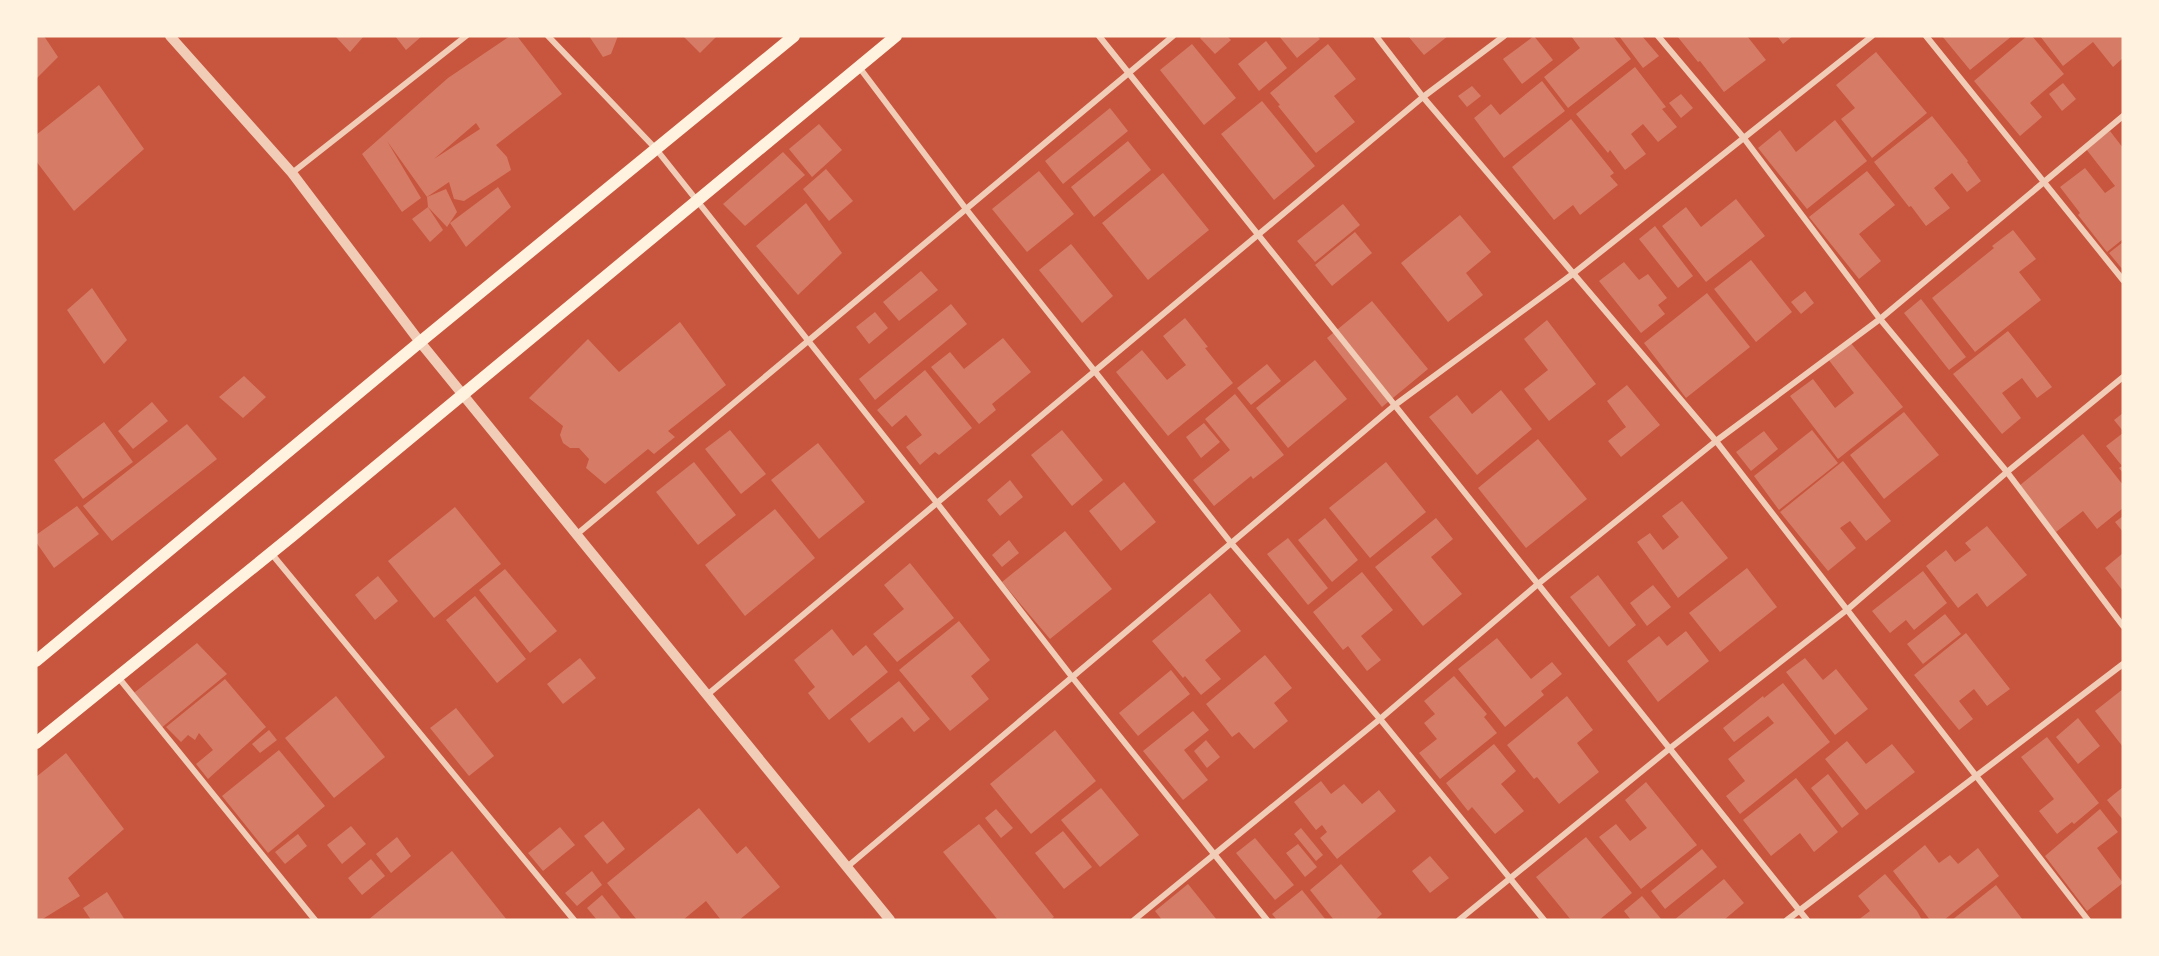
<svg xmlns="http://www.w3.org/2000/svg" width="2159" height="956" viewBox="0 0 2159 956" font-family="Roboto,sans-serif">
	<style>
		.building { fill: #d67c66; fill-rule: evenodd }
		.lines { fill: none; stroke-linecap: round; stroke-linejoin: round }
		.minor { stroke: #f1ccb7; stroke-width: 6 }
		.tertiary { stroke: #f1ccb7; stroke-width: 10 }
		.secondary { stroke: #fff3e0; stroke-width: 12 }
	</style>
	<rect width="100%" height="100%" fill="#c8553d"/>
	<g class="building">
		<polygon points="36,36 44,36 58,57 36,79"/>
		<polygon points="335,36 364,36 350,52"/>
		<polygon points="395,36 422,36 406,50"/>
		<path d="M510 36H517L562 94 496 145 507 157 511 170 464 201 454 199 449 182 427 197 387 141 421 198 402 212 362 154 448 78ZM476 123 480 129 434 159Z"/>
		<polygon points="589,36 618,36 611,54 603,57"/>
		<polygon points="683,36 717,36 700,53"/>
		<polygon points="1202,36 1227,36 1231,40 1215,54 1200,38"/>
		<polygon points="1279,36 1317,36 1320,39 1297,58"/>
		<polygon points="1408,36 1448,36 1424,55"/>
		<polygon points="1534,36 1553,60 1522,84 1503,59"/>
		<polygon points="1571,36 1613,36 1631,59 1568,108 1544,77 1580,48"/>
		<polygon points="1619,36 1642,36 1659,56 1643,68"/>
		<polygon points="1677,36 1747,36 1766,60 1724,92 1700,61 1698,62"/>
		<polygon points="1777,36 1793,36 1783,44"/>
		<polygon points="1942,36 2012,36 1970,70"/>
		<polygon points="2027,36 2032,36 2064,74 2030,103 2042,117 2020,136 1974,81"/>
		<polygon points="2040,36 2123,36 2123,58 2113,67 2093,42 2063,66"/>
		<polygon points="1266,41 1287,68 1259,91 1238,64"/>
		<polygon points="1192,44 1236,98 1204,125 1160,70"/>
		<polygon points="1328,44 1356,79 1334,96 1355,122 1316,153 1278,106 1280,105 1270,93"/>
		<polygon points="1876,52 1927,113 1872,158 1841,119 1855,108 1836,85"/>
		<polygon points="1635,67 1666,107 1662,109 1677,127 1658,142 1643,124 1631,134 1646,154 1625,170 1610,150 1608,153 1576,114"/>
		<polygon points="1542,81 1565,111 1504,158 1474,118 1491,104 1500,115"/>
		<polygon points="2063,83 2076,99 2062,111 2049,94"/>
		<polygon points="99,85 144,149 74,211 36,161 36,135"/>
		<polygon points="1472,86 1481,96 1467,107 1458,96"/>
		<polygon points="1681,94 1693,108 1681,118 1669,103"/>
		<polygon points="1262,101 1315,166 1274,200 1221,134"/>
		<polygon points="1110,108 1128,131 1063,184 1045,161"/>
		<polygon points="1932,116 1968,161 1967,162 1981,181 1967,192 1952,173 1934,188 1950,208 1926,226 1911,206 1909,207 1874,162"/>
		<polygon points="1571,119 1614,173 1610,176 1618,185 1580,215 1573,205 1554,220 1512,167"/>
		<polygon points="1835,120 1867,161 1807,209 1758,148 1780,130 1796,152"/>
		<polygon points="819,124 842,150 812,177 789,149"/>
		<polygon points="2110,131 2123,148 2123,239 2107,252 2078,215 2080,213 2060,187 2085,168 2105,193 2115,186 2086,149"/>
		<polygon points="1128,141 1151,170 1094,217 1071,187"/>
		<polygon points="783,152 805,175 745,226 723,204"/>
		<polygon points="826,169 853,201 829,221 803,189"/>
		<polygon points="1039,171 1074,214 1027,252 992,209"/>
		<polygon points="1867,171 1895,205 1859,234 1881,261 1859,279 1809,217"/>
		<polygon points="1163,173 1209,230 1148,280 1102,223"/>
		<polygon points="498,187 511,207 466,247 450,223"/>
		<polygon points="446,189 457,212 447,227 428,207 427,197"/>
		<polygon points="1736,199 1765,236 1706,282 1662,226 1686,207 1701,227"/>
		<polygon points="806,203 842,253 798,295 756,246"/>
		<polygon points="1343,204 1360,225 1315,262 1297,241"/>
		<polygon points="428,207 443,230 430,242 412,219"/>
		<polygon points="1460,215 1491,252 1466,273 1483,295 1448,322 1401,263"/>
		<polygon points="1655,226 1693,276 1678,288 1639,239"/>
		<polygon points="2013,230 2036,259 2019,272 2041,300 1975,352 1932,298 1994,248 1992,246"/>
		<polygon points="1355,232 1372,253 1332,286 1315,265"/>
		<polygon points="2123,242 2123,270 2109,253"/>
		<polygon points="1071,244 1113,296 1082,323 1039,270"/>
		<polygon points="1751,260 1792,312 1756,342 1714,289"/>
		<polygon points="1624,262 1639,280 1648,274 1667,298 1658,305 1665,314 1641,333 1599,281"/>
		<polygon points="921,271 938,290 899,321 883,302"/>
		<polygon points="92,288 127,340 104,364 67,310"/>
		<polygon points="1805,291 1814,303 1801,314 1791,302"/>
		<polygon points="1707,293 1750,347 1686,398 1644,343"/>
		<polygon points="1921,299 1966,357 1949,370 1904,313"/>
		<polygon points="1372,301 1428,369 1382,407 1327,338"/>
		<polygon points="951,304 967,324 875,400 859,379"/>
		<polygon points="875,312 888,328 869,344 856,327"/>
		<polygon points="1185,318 1208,347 1205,348 1233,383 1168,436 1116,372 1142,350 1167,380 1186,365 1163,336"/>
		<polygon points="1547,320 1596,384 1549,421 1524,389 1548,370 1524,339"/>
		<polygon points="680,322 726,385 668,431 675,437 654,454 648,449 605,484 586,468 589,459 579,448 570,448 563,443 560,435 563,426 529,398 588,339 619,372"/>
		<polygon points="2008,331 2052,387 2037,398 2022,378 2002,393 2021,418 2002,434 1953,374"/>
		<polygon points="1003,338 1031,372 992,404 996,410 979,424 931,367 950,352 964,369"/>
		<polygon points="1850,342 1903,407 1838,459 1790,396 1813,379 1835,408 1854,393 1828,359"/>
		<polygon points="1315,360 1347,399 1288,448 1256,408"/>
		<polygon points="1267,364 1281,381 1251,405 1237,388"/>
		<polygon points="925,370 972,428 939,455 935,452 920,465 906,447 922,435 906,415 892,427 877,410"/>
		<polygon points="244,376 266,397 243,418 219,397"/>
		<polygon points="1627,385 1660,425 1621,457 1608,441 1626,427 1607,401"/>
		<polygon points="1501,390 1532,429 1477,475 1429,417 1457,395 1472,414"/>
		<polygon points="1235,394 1284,455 1253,479 1251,476 1214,506 1193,480 1230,450 1205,419"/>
		<polygon points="152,402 168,421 133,449 118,431"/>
		<polygon points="1904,412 1939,455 1884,499 1850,455"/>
		<polygon points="2123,413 2123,431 2114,420"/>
		<polygon points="104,422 133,462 83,499 54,460"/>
		<polygon points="1204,423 1220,442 1201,458 1186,437"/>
		<polygon points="187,424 217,459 112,541 83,506"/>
		<polygon points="730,430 766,474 741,494 705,449"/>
		<polygon points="1062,430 1103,480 1072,506 1031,455"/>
		<polygon points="1812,430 1838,463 1779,510 1754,476"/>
		<polygon points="1764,431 1778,449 1751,471 1736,452"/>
		<polygon points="2123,433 2123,473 2119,468 2122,466 2106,446"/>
		<polygon points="2083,434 2123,485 2123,508 2097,529 2083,511 2056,532 2019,486"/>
		<polygon points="1538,439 1587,499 1526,548 1478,488"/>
		<polygon points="818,443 865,502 819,539 771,480"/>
		<polygon points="1843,461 1891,521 1866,541 1850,521 1840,528 1856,548 1828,571 1780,512"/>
		<polygon points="694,462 736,515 698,545 656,492"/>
		<polygon points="1386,462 1426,512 1370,558 1329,508"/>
		<polygon points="1010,480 1023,497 1000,516 987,500"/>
		<polygon points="1124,482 1156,522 1121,551 1089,511"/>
		<polygon points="1682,501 1728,558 1678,598 1637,542 1650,533 1663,550 1679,537 1662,516"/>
		<polygon points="77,506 99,534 54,568 36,542 36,535"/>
		<polygon points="455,507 501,564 434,618 388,561"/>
		<polygon points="775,509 815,558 745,616 705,565"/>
		<polygon points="2123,516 2123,532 2115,522"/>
		<polygon points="1325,518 1358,560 1332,582 1298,540"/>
		<polygon points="1436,518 1453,539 1431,557 1462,594 1423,626 1375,567"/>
		<polygon points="1987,526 2027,575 1987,607 1977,593 1958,608 1926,566 1946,550 1955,562 1971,550 1965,543"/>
		<polygon points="1065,531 1112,589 1050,639 1002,582"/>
		<polygon points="1288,538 1328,588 1308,605 1267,554"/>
		<polygon points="1009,540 1019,553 1002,567 992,555"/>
		<polygon points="2123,553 2123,591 2105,568"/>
		<polygon points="910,563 954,618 897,662 873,634 904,609 884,585"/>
		<polygon points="1747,568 1777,607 1720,652 1689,613"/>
		<polygon points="505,569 557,631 530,653 479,590"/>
		<polygon points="1923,571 1947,603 1914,630 1906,620 1890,633 1872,611"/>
		<polygon points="1362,572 1393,610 1361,636 1381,660 1367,671 1348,646 1343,650 1313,612"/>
		<polygon points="1598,575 1636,625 1609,647 1570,597"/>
		<polygon points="378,576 398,601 375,620 355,595"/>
		<polygon points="1653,585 1671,607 1647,626 1630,603"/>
		<polygon points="1210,593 1241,631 1205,660 1221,679 1201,695 1185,676 1183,678 1152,641"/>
		<polygon points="475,596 526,659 497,683 446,620"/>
		<polygon points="1945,614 1961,634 1923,664 1907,644"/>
		<polygon points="959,621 990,660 971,676 989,699 950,731 899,670"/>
		<polygon points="832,629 853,656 866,645 888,672 829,720 808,693 815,687 794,660"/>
		<polygon points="1686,631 1709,661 1658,702 1627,661 1659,636 1667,646"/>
		<polygon points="1966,633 2010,689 1987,706 1974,689 1959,701 1973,719 1959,730 1914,675"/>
		<polygon points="1497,638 1531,679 1552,662 1562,674 1541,691 1544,695 1505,727 1458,669"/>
		<polygon points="197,643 227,674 160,729 130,696"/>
		<polygon points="1265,655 1292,688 1274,703 1288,721 1254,749 1239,732 1232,737 1206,704"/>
		<polygon points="580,658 596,678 563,704 547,684"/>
		<polygon points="1805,658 1823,680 1836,669 1868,709 1835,735 1786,672"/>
		<polygon points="1171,670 1190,694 1138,736 1119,713"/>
		<polygon points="1454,676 1487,714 1484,717 1497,733 1440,779 1419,753 1437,739 1424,723 1435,714 1424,701"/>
		<polygon points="225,679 266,727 208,779 196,764 213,750 199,733 195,740 188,735 181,742 166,727"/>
		<polygon points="899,681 930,719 914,732 902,717 869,743 850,719"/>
		<polygon points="1783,683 1830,742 1740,814 1726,796 1745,781 1728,759 1774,723 1768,716 1734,742 1723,728 1763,696 1764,698"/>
		<polygon points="2123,689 2123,747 2095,711"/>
		<polygon points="336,696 385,757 334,798 285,738"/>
		<polygon points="1567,696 1593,730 1577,743 1599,772 1559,804 1537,777 1534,779 1507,745"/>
		<polygon points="456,708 494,756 469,776 430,728"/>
		<polygon points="1193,711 1209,730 1184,750 1208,780 1183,800 1143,751"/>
		<polygon points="2078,718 2100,746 2078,764 2056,737"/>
		<polygon points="269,730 277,740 260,753 252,744"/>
		<polygon points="1055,730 1096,781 1031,834 990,784"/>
		<polygon points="2047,737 2099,803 2074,824 2072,822 2057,834 2039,811 2054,799 2021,757"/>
		<polygon points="1206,740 1220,757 1207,768 1194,751"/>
		<polygon points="1847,741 1866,764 1892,744 1915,772 1866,810 1825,759"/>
		<polygon points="1494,744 1516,771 1501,784 1524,811 1495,834 1472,807 1468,811 1446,783"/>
		<polygon points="279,750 325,806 268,853 222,796"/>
		<polygon points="66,753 124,829 68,878 80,896 41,920 36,920 36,777"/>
		<polygon points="1828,774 1859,814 1842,828 1811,788"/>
		<polygon points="1796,778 1838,832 1814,852 1800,833 1771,856 1743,820"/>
		<polygon points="1321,781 1331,794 1344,784 1362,804 1379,790 1396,811 1337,859 1320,838 1327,832 1322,825 1316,830 1294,802"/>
		<polygon points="1646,782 1697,845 1641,889 1599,837 1616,824 1630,841 1647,828 1625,800"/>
		<polygon points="2123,787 2123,820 2107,800"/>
		<polygon points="1101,788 1139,835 1100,867 1061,820"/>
		<polygon points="699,808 737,854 746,846 780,887 739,920 721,920 706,901 683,920 637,920 607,883"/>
		<polygon points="996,809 1013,828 1001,838 985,818"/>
		<polygon points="2100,809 2118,832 2097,848 2123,883 2087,911 2045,856"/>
		<polygon points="603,821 625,849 607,864 584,836"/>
		<polygon points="979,824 1054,917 1050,920 998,920 943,852"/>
		<polygon points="351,826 366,844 342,864 327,845"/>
		<polygon points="560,827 575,845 543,871 528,853"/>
		<polygon points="1301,828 1323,855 1316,861 1294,834"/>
		<polygon points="1063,831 1092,867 1064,889 1035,853"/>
		<polygon points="298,834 307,846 285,864 275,852"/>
		<polygon points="397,837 411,856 391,873 376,854"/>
		<polygon points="1586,837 1632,893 1599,920 1571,920 1536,877"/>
		<polygon points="1255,838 1294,885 1275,900 1236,853"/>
		<polygon points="1298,844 1317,867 1305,877 1286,853"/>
		<polygon points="1925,845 1939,863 1950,855 1958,864 1978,848 1999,876 1944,920 1930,920 1893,871"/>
		<polygon points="1702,849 1717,867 1665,909 1651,891"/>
		<polygon points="452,851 507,920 368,920"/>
		<polygon points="1430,856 1449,878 1430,893 1412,871"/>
		<polygon points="371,859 385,876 362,895 348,878"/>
		<polygon points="1341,864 1382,914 1375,920 1334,920 1310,890"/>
		<polygon points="592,871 602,885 577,906 565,893"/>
		<polygon points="1885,874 1917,911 1922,920 1858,920 1870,911 1858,896"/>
		<polygon points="1724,879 1744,903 1724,920 1674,920"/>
		<polygon points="1188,884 1217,920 1162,920 1155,911"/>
		<polygon points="1996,885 2023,920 1952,920"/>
		<polygon points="1302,890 1326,920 1277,920 1272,914"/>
		<polygon points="107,892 125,920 91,920 83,908"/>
		<polygon points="602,895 622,920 597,920 587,908"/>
		<polygon points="1642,896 1662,920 1631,920 1624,911"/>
	</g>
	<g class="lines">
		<g class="minor">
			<polyline points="548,36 656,149 937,503 1072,677 1267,920"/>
			<polyline points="1099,36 1807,920"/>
			<polyline points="1376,36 1423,97 1716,441 2088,920"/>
			<polyline points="1658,36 1743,137 1880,319 2007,472 2123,626"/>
			<polyline points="1926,36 2123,280"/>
			<polyline points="859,67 966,209 1231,543 1380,719 1544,920"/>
			<polyline points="292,173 466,36"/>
			<polyline points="576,535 1173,36"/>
			<polyline points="271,553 574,920"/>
			<polyline points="118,677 315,920"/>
			<polyline points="707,695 1423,97 1504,36"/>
			<polyline points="847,867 1395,405 1574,273 1872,36"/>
			<polyline points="1134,920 1380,719 1538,584 1716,441 1880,319 2123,116"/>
			<polyline points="1459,920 1669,749 1848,609 2007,472 2123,377"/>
			<polyline points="1787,920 2123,664"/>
		</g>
		<polyline class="tertiary" points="170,36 292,173 420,342 890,920"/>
		<g class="secondary">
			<polyline points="36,661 420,342 794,36"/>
			<polyline points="36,743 292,536 896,36"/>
		</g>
	</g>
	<rect width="2159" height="956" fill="none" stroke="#fff3e0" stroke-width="75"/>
</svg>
